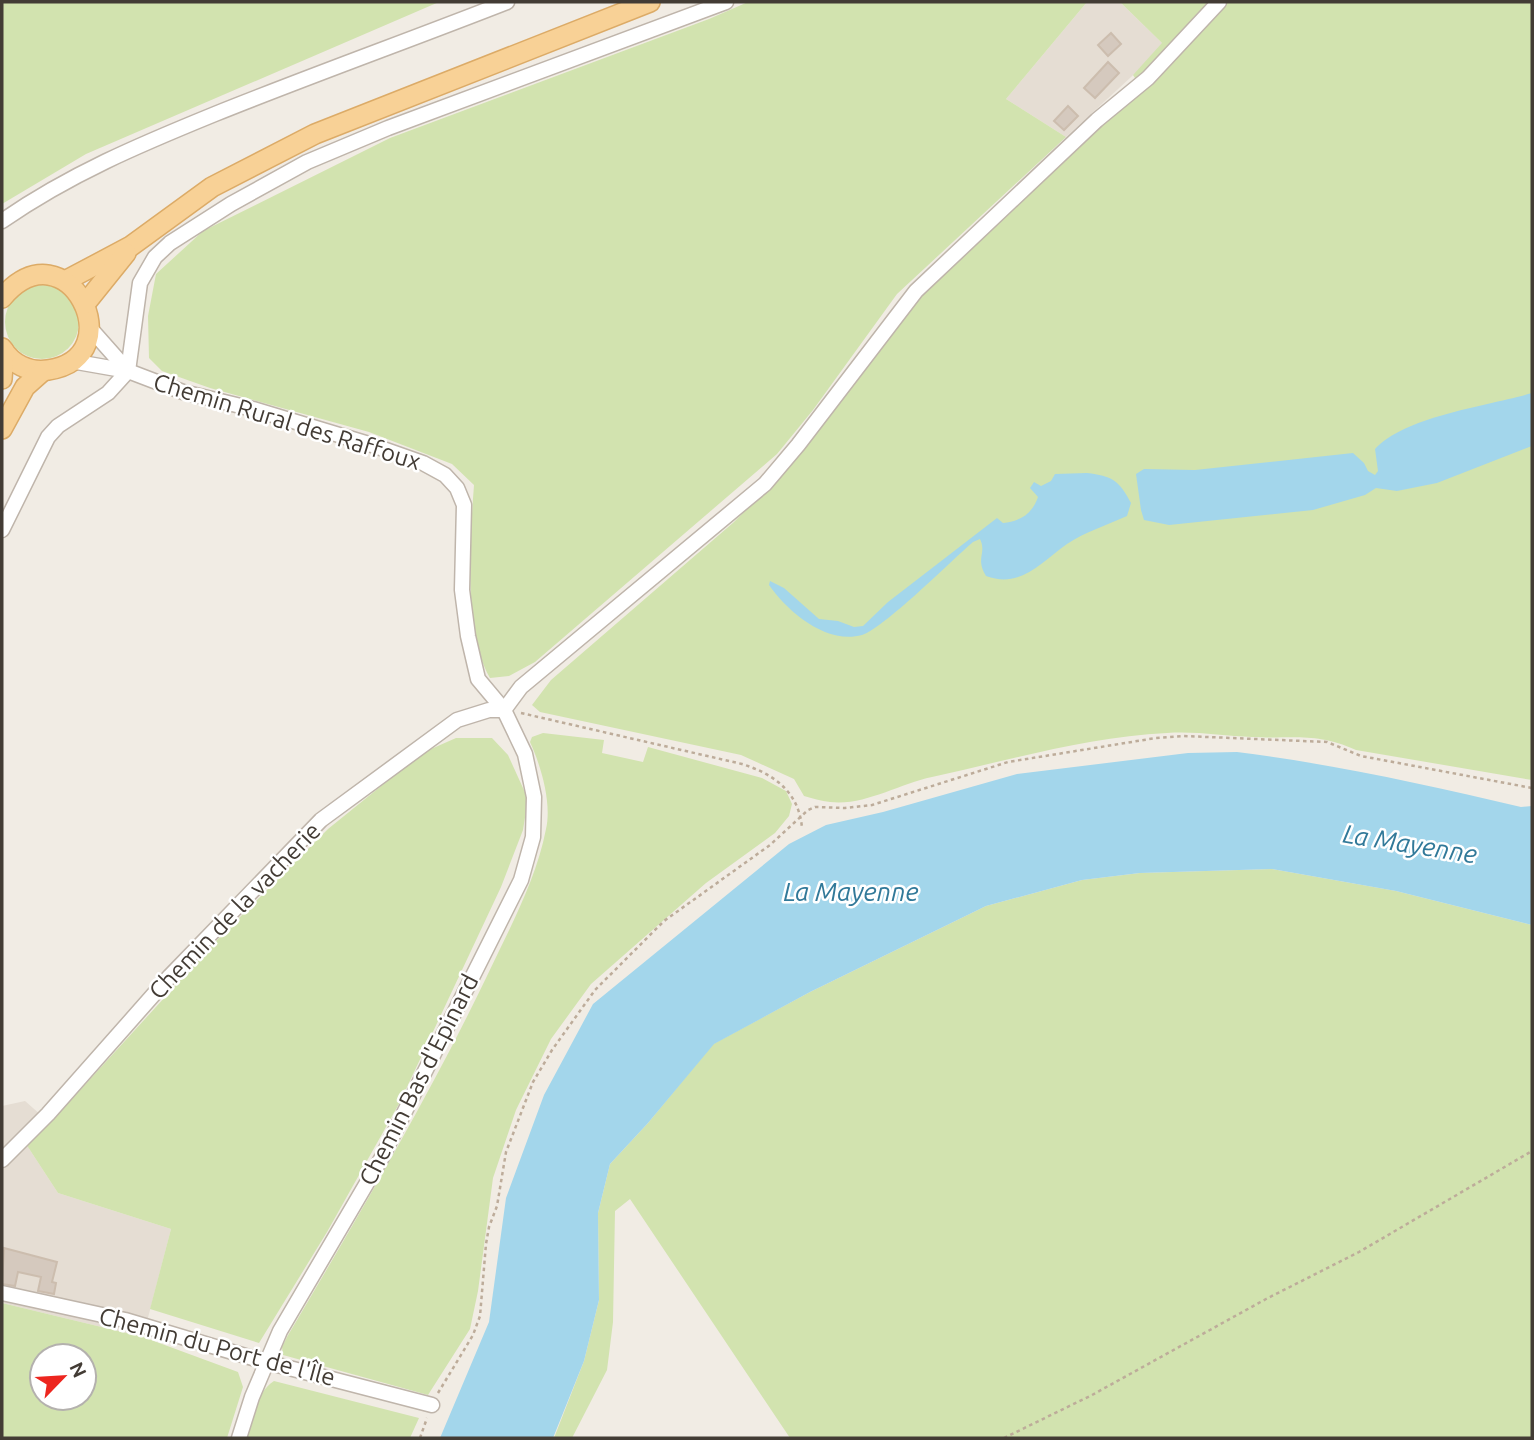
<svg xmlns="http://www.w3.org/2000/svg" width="1534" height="1440" viewBox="0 0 1534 1440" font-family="Ubuntu,sans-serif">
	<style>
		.residential { fill: #e5ddd3 }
		.green { fill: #d2e3af; fill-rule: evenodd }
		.water { fill: #a3d6eb }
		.building { fill: #d5c9be; stroke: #ccbdae; stroke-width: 2 }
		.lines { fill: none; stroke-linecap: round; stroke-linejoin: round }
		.minor-casing { stroke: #bfb5ab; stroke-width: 17 }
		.major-casing { stroke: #dcab67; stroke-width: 22 }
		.path { stroke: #bdac9a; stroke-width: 2.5; stroke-dasharray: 3.5 3.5; stroke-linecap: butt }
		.minor { stroke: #fff; stroke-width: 14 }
		.major { stroke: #f8d196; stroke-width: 19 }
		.labels { text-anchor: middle; stroke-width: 5; stroke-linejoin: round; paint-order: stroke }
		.street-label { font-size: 24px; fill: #433c35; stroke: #fff }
		.water-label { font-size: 26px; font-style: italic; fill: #317999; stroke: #fff }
	</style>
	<rect width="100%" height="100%" fill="#f1ece4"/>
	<g class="residential">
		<polygon points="1087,2 1120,2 1163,44 1143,66 1066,137 1006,99"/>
		<polygon points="25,1101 50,1123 26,1144 58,1193 171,1229 143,1337 2,1303 2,1106"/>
	</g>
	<g class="green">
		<polygon points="2,2 439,2 86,154 2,204"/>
		<path d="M748 2H1087L1006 99 1066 137 897 294 813 410 777 454 535 662 509 676 490 678C463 631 470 539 474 485L452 464 369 432 210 388 162 371 149 358 148 316 156 274 203 231 390 138 709 19Z"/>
		<path d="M1120 2H1532V780L1356 750C1316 732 1294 739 1252 737 1224 736 1196 731 1167 733 1088 737 1009 760 932 777 898 784 865 806 830 802 821 801 812 798 804 796L794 779 741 755 540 712 532 705 551 680 734 522 791 464 905 313 939 274 1141 87 1133 75 1162 43Z"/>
		<circle cx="42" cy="322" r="37"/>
		<path d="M543 733 604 740 602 753 643 762 648 747 762 778 786 791 792 804 789 816 775 833 706 883 591 984 551 1039 516 1110 493 1178 478 1291 470 1329 428 1395 283 1355 282 1347 287 1337C357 1218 427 1101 487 976 509 929 536 881 546 829 552 803 541 766 530 742L532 737Z"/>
		<polygon points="456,738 492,738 508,755 528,799 523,830 501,887 400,1102 327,1232 259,1343 150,1309 171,1229 58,1193 26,1144 50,1123 218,939 328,829 422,753"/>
		<polygon points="1272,869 1396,891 1532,925 1532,1438 790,1438 630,1199 615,1211 613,1322 607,1370 572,1438 554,1438 584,1361 599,1300 598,1213 610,1164 648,1123 713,1044 810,992 986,906 1082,880 1140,873"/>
		<path d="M2 1303 143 1337 238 1372 243 1387 227 1438H2ZM42 1356H84V1398H42Z"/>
		<path d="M274 1381 419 1418 410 1438H245C251 1418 256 1393 274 1381Z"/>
	</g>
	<g class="water">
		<path d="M1532 393V446L1437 483 1397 491 1376 488 1365 495 1313 510 1169 525 1144 520 1141 510 1136 474 1144 469 1195 470 1353 453 1364 463 1368 471 1375 475 1378 471 1375 449C1405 416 1488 406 1532 393Z"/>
		<path d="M1087 473C1112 476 1119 480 1131 503L1127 516C1107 525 1085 532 1067 544 1041 562 1021 589 986 576 975 558 987 554 980 539L973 542C951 561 883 629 862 635 826 645 787 611 769 585L770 581 784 588 819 619 838 621 854 627 863 626 888 602 997 518 1003 523C1021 521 1032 514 1038 497L1030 488 1034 482 1041 486 1051 481 1055 474Z"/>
		<path d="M1237 752C1333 764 1427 785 1521 807L1532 806V925L1396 891 1272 869 1140 873 1082 880 986 906 810 992 714 1044 648 1123 610 1164 598 1213 599 1300 584 1361 553 1438H440L489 1322 506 1198 544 1095 593 1004 789 844 826 825 883 812 1017 774 1188 753Z"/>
	</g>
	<g class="building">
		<polygon points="1111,33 1121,44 1108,56 1098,45"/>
		<polygon points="1108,62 1119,73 1095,98 1084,88"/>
		<polygon points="1068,106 1078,116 1064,130 1054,121"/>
		<polygon points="4,1248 57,1262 52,1282 56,1283 54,1294 38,1291 41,1277 18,1272 15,1286 2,1284"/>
	</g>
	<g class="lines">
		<defs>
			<g id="minor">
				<path d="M2 221C70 174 139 145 215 114 312 75 410 40 507 2"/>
				<polyline points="89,327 128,371"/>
				<polyline points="71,361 128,371 183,392 253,409 372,445 423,463 445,475 457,488 464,505 462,590 468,636 478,679 504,710 525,754 534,797 533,837 521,880 381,1159 280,1331 252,1397 239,1438"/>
				<polyline points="2,530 48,437 58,426 108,393 128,371 140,283 155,257 170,243 231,204 307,162 388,128 726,2"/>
				<polyline points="504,710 521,687 765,484 798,445 916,291 1097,120 1148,78 1219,2"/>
				<polyline points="2,1160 48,1114 170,976 321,820 457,720 489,710 504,710"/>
				<polyline points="2,1293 125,1320 266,1362 432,1405"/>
			</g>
			<g id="major">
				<polyline points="65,281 131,246 212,187 315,134 650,2"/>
				<path d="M2 298C67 221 135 358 48 370 29 373 12 364 2 348"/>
				<polyline points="85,304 126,253"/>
				<polyline points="2,379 4,351"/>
				<polyline points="2,429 25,387 43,371"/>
			</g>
		</defs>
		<use href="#minor" class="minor-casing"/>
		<use href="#major" class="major-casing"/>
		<g class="path">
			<path d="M521 713 742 764C774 774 799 792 802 828"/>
			<polyline points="438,1393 473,1335 480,1316 486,1244 489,1227 497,1206 506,1152 533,1082 552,1050 595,990 664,921 770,845 808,810 815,807 845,808 872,805 1008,762 1156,738 1184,736 1327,742 1361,756 1532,788"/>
			<polyline points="420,1438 427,1418"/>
			<polyline points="1004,1438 1092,1395 1266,1299 1359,1252 1532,1151"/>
		</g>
		<use href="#minor" class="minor"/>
		<use href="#major" class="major"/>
	</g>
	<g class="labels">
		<g class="street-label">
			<text transform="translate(287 422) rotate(17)" y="8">Chemin Rural des Raffoux</text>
			<text transform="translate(235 911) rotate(-46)" y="8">Chemin de la vacherie</text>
			<text transform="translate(419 1080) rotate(-63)" y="8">Chemin Bas d'Epinard</text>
			<text transform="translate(217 1347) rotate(15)" y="8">Chemin du Port de l'Île</text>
		</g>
		<g class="water-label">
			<text transform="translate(1410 844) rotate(9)" y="9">La Mayenne</text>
			<text x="851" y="901">La Mayenne</text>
		</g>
	</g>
	<rect width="1534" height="1440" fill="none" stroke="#433c35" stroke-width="7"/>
	<g transform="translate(63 1377) rotate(65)"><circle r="33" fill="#ffffff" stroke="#b4b1ae" stroke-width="2"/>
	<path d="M0-5L12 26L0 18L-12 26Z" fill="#ed261f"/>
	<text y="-10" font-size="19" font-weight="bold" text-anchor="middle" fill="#433c35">N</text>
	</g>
</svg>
